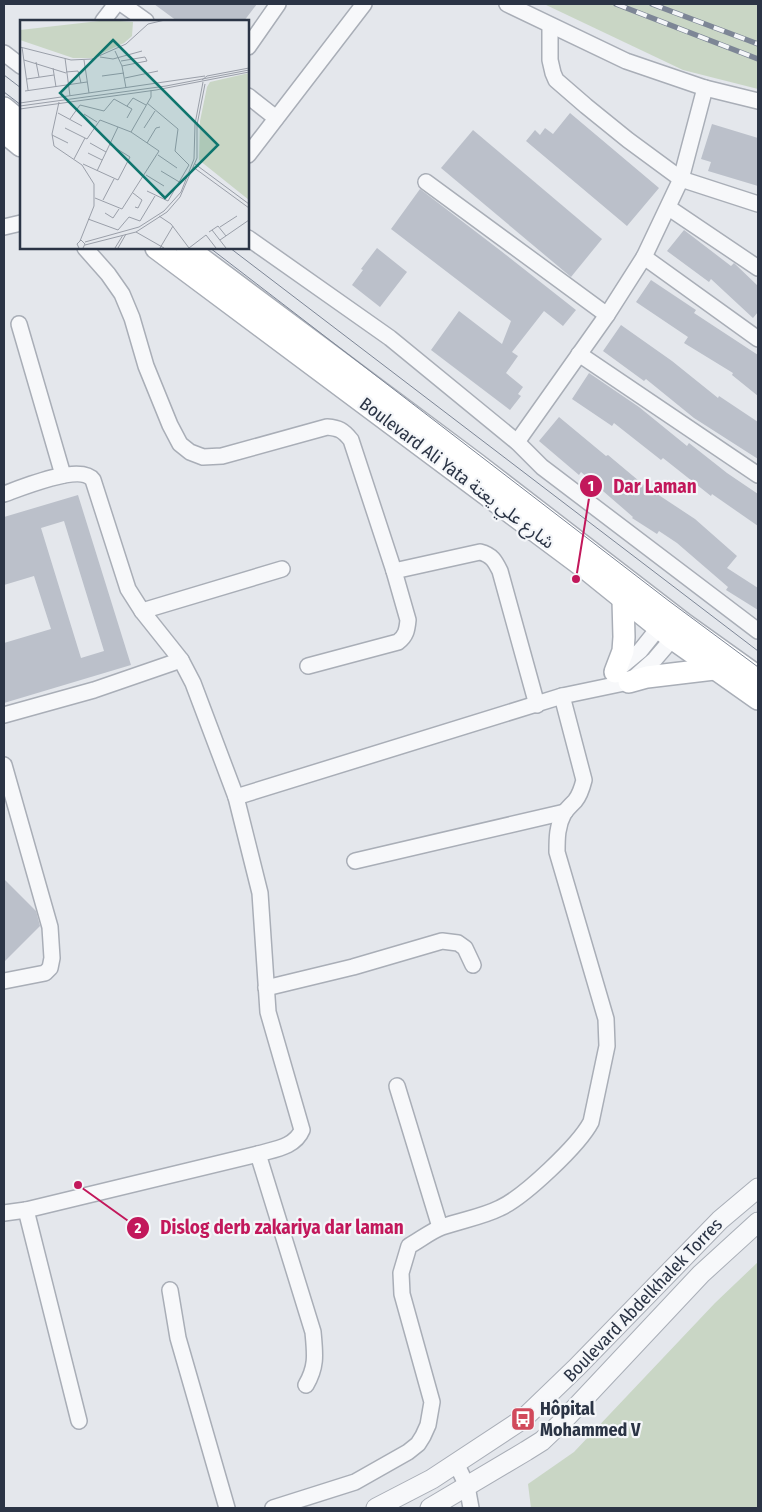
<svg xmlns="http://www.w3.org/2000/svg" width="762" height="1512" viewBox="0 0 762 1512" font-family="'Fira Sans Condensed','Noto Sans Arabic',sans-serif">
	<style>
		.green { fill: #c9d6c5 }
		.building { fill: #bbc0ca; fill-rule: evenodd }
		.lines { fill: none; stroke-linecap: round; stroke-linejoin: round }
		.minor-casing { stroke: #a9aeb7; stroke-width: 18 }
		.tertiary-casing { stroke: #a9aeb7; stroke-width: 21 }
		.secondary-casing { stroke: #a9aeb7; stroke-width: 24 }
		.minor { stroke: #f7f8fa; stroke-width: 15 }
		.tertiary { stroke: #f7f8fa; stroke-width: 19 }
		.secondary { stroke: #fff; stroke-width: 21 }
		.tram { stroke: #7d8696; stroke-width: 1 }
		.rail-casing { stroke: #7d8696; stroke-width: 5.5 }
		.rail { stroke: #f4f6f9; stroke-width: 4; stroke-dasharray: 11; stroke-linecap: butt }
		.labels { text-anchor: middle; stroke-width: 4.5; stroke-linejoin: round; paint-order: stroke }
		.street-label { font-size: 18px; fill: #2b3445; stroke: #f4f6f9 }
		.poi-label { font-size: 18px; font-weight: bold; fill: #2b3445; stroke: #f4f6f9; text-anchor: start }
		.inset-road { fill: none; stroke: #9a9fa9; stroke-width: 1 }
		.view { fill: #0f766e; fill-opacity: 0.15; stroke: #0f766e; stroke-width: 2.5 }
		.inset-edge { fill: none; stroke: #2b3445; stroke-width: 2.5 }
		.leader { fill: none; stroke: #c2185b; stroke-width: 2 }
		.callout-dot { fill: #c2185b; stroke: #f4f6f9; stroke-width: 2 }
		.mark-label { font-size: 15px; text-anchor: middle; font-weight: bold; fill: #fff }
		.callout-label { font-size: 19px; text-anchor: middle; font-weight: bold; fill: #c2185b; stroke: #f4f6f9; stroke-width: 4.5; stroke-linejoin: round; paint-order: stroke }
	</style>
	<rect width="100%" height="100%" fill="#e4e7ec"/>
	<g class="green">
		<polygon points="544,4 758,4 758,89 683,70"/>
		<polygon points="758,1262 758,1508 531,1508 528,1484 574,1452 715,1303"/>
	</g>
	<g class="building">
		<polygon points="154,4 257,4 244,21 177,21"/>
		<polygon points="570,113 659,188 627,226 526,141 535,130 540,135 545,128 553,134"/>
		<polygon points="712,124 758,138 758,186 708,171 711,162 701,159"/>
		<polygon points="473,130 602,239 571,277 441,168"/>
		<polygon points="420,189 501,251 576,310 563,326 544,311 512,352 518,356 506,373 523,387 518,394 521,396 510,410 431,350 459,311 502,344 511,321 391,229"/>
		<polygon points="684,230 731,266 734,263 758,286 758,312 753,318 711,279 709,282 667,251"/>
		<polygon points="377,248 407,272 380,307 352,285 363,270 361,269"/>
		<polygon points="651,280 696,310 694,313 758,355 758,396 732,375 733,373 684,343 688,337 636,302"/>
		<polygon points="621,325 672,361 718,398 719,396 758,422 758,459 694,418 646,379 644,381 603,351"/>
		<polygon points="589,373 639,407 687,446 689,443 727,473 758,494 758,526 712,494 711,496 663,458 661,460 614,423 612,426 572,399"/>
		<polygon points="559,417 606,456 608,455 645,486 695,519 737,556 727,568 758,588 758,610 726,590 728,587 677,543 659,531 657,534 632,518 633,517 581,472 579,475 539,441"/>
		<path d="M78 495 131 665 4 703V643L51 629 34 576 4 585V517ZM64 521 104 651 81 658 41 528Z"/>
		<polygon points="4,879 36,911 40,926 4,962"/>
	</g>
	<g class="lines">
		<defs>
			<g id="minor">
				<polyline points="122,4 146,21"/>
				<polyline points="507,4 626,61 705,88 758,101"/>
				<polyline points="103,21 116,4"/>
				<polyline points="550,26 550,60 553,73 556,80 586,106 628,140 681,179 758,204"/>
				<polyline points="248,47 278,4"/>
				<polyline points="4,53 21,66"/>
				<polyline points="248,96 276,118"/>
				<polyline points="248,155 364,4"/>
				<polyline points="426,182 607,315"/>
				<polyline points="669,208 758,268"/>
				<polyline points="4,227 21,223"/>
				<polyline points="248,238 390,338 517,442 542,467 758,631"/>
				<path d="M85 248 108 274 122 294 132 318 146 366 170 425 180 444 190 452 203 457 222 456 327 427C339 428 343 430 351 440L394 571 408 620C407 630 406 636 398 642L308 666"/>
				<polyline points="644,257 758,339"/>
				<polyline points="19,324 63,475"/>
				<polyline points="579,354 758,475"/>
				<polyline points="517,442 607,315 644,257 681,179 705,88"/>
				<path d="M4 494C21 488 81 463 93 480L128 589 142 611 181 660 193 683 236 797 260 893 268 1012 302 1130C295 1147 275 1149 258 1154L26 1210 4 1213"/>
				<path d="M394 571 480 552C492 555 495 561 500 571L537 705"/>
				<polyline points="142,611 282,569"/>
				<polyline points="616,671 640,651 664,621"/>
				<polyline points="4,715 94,690 181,660"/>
				<polyline points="4,765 50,927 52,958 50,968 45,973 4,981"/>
				<polyline points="236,797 562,696 629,682 655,659 679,631"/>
				<polyline points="355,861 565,812"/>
				<polyline points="266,988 353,967 442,941 458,943 465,948 473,965"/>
				<polyline points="397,1086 440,1227"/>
				<path d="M258 1154 313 1332C315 1354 317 1366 306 1385"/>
				<polyline points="26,1210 79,1421"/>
				<polyline points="170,1290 178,1338 227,1508"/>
				<polyline points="456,1463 467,1486 471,1508"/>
				<path d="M273 1508 355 1482 408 1452 418 1444 423 1436 428 1425 432 1402 402 1294 401 1273 409 1246C420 1240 431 1231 442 1227 462 1220 482 1217 500 1208 524 1197 579 1145 591 1122L607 1046 606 1019 557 852C557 838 557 826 564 813 567 809 571 805 575 801 580 795 582 788 584 780L562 696"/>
			</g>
			<g id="tertiary">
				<polyline points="376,1508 432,1479 523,1419 577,1367 720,1220 758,1188"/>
				<polyline points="430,1508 526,1451 542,1441 564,1420 701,1274 758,1222"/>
			</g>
			<g id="secondary">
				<polyline points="4,108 21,122"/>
				<polyline points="4,132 21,146"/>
				<polyline points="156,248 585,568 673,639 758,699"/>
				<polyline points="187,248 475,463 684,624 758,677"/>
				<polyline points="615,672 623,651 624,637 623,600"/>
				<polyline points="629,682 647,677 714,669"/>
			</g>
		</defs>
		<use href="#minor" class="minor-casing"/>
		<use href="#tertiary" class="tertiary-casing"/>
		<use href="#secondary" class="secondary-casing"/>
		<use href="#minor" class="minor"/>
		<use href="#tertiary" class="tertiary"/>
		<use href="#secondary" class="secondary"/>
		<g class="tram">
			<polyline points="4,75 21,88"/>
			<polyline points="4,92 21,105"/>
			<polyline points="210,248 669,601 758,667"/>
			<polyline points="230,248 758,651"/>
		</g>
		<defs>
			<g id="rail">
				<polyline points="616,4 758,59"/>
				<polyline points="652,4 758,44"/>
			</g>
		</defs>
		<use href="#rail" class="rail-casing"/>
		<use href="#rail" class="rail"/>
	</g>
	<defs>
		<symbol id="bus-square" viewBox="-11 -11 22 22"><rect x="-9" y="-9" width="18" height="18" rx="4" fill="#d1495b" stroke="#f4f6f9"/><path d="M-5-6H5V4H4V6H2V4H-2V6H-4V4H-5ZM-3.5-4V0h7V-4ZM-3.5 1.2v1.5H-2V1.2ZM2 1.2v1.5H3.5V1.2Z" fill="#fff"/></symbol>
	</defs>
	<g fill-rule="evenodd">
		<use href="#bus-square" x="509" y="1405" width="28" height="28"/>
	</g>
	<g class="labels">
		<g class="street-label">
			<text transform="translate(457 473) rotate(37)" y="6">Boulevard Ali Yata شارع علي يعتة</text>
			<text transform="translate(643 1300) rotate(-46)" y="6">Boulevard Abdelkhalek Torres</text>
		</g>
		<g class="poi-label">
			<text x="540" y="1415">Hôpital<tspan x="540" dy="21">Mohammed V</tspan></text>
		</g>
	</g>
	<g transform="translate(20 20)">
		<rect width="229" height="229" fill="#e4e7ec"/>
		<path d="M88 0 113 2 112 16 104 23 72 38H53L0 20V10ZM229 53V180L179 140 180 101 187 67 190 62Z" fill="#c9d6c5"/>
		<path class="inset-road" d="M0 27 51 40 72 39 106 24 128 4 145 0M2 27 8 70M95 31 102 46 106 68M80 37 93 39 122 31M45 38 50 76M4 40 46 53M64 40 69 73M101 41 125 37 127 41 102 46M16 42 19 57M33 48 36 67M46 52 58 51 61 63M82 56 104 53M105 58 138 51M7 59 34 55M182 60 187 56 229 48M5 71 67 62M39 82 32 114 34 126 62 145 74 164V186L60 221M0 83 185 56M127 83 158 109 155 131 169 145 148 181 127 171M0 86 146 66 229 50M107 86 113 78 126 85M0 89 136 70 229 52M38 93 62 106M64 94 77 102M50 99 60 85 84 91 94 79 112 89 107 98M45 108 67 119 80 100 111 112 139 131 102 189 75 178M124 108 135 91M111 112 131 77V70M32 115 48 123M70 123 86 132M127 123 136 108 140 107M68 133 82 140M138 135 157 148M54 139 65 118M63 144 98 160 110 137 89 124M175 144 229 184M173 147 229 188M77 151 98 107M141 151 161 163M126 155 144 166M113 173 122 180 118 188 115 187M83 180 94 159M85 193 93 198 99 189M139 196 151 204 169 228M68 199 98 210 109 197 120 201 135 176M200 207 217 196M192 210 198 206 206 216M116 212 144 228M189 212 192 210 206 228M200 220 229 200M65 222 119 207 144 191 161 172 174 139 175 104 183 62M65 225 116 212 147 192 160 177 177 138V105L185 64M59 228 57 224 61 220 65 224 63 228M95 228 103 215M98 228 106 214M140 228 153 206M169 228 186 215 196 228"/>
		<path class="view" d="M93 20 198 125 145 178 40 73Z"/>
		<rect width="229" height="229" class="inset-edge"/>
	</g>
	<path class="leader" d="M576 579L591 486M78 1185L138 1228"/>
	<g class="callout-dot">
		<circle cx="576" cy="579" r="5"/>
		<circle cx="78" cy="1185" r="5"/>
		<circle cx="591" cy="486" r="12"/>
		<circle cx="138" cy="1228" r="12"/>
	</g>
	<g class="mark-label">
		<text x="591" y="491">1</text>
		<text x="138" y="1233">2</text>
	</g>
	<g class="callout-label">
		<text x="655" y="493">Dar Laman</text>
		<text x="282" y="1234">Dislog derb zakariya dar laman</text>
	</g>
	<rect width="762" height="1512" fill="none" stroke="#2b3445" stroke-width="10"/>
</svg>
